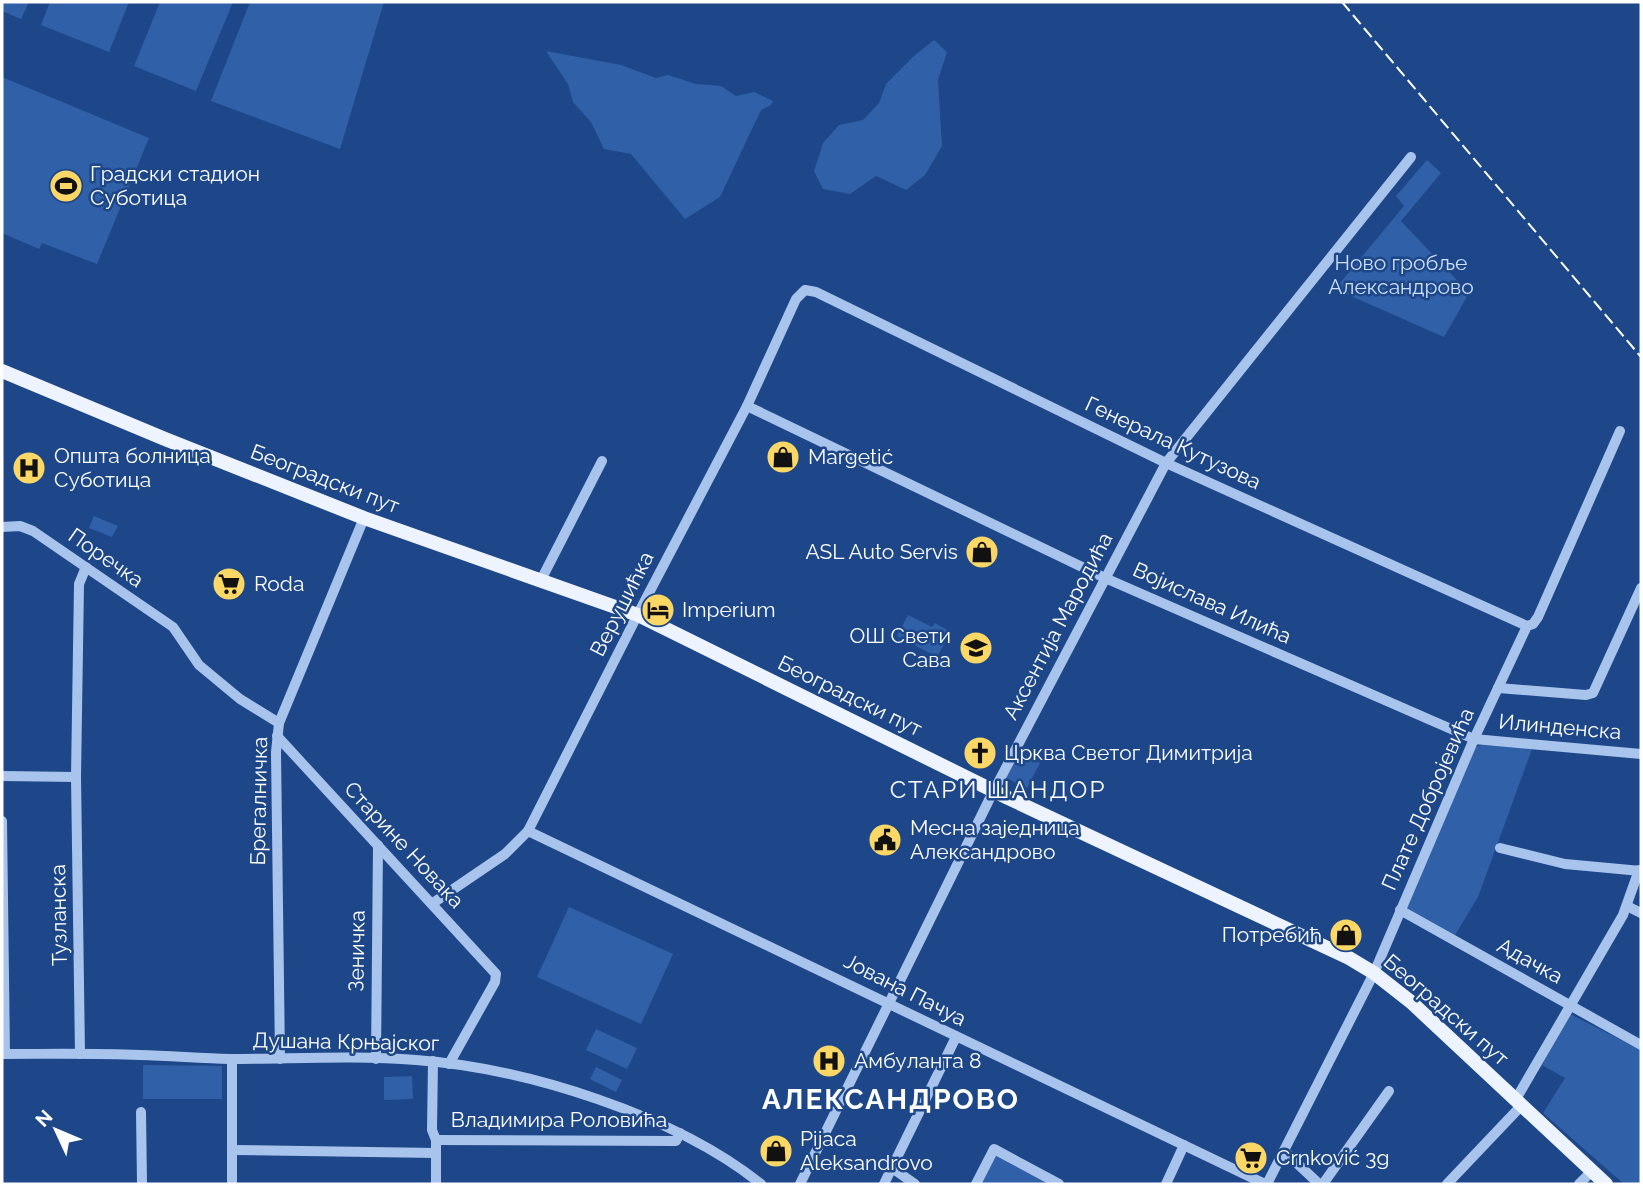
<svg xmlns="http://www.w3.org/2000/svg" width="1643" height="1186" viewBox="0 0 1643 1186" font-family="Raleway,sans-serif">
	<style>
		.green { fill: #3060a7 }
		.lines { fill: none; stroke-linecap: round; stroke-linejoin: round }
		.minor { stroke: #a8c3ec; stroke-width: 10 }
		.major { stroke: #edf3ff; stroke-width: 14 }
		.rail { stroke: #fff; stroke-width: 2; stroke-dasharray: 12 5; stroke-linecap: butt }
		.labels { text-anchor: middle; stroke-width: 5; stroke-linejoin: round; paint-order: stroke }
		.poi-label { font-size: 21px; fill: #fff; stroke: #1d4789; text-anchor: start }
		.park-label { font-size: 21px; fill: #cddff9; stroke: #1d4789 }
		.street-label { font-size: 21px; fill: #fff; stroke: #1d4789 }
		.quarter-label { font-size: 24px; letter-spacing: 2px; fill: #fff; stroke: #1d4789 }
		.district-label { font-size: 28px; font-weight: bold; letter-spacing: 2px; fill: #fff; stroke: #1d4789 }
	</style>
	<rect width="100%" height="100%" fill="#1d4789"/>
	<g class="green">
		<polygon points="2,2 29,2 21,19 2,11"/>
		<polygon points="50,2 129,2 109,52 41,25"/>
		<polygon points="160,2 233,2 196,91 134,66"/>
		<polygon points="250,2 384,2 340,149 211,101"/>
		<polygon points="934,40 947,52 938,80 942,146 925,175 906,190 876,176 850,194 823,189 814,171 823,143 839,125 863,120 879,103 886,84 914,56"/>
		<polygon points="546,51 621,65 656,78 668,75 696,84 721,86 736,96 754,92 773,101 771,105 761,110 720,197 685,219 631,154 604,149 591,122 573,102 568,84"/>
		<polygon points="2,77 149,138 97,264 42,243 39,249 2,233"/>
		<polygon points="1427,160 1441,173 1401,221 1469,293 1444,337 1335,289 1404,206 1396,196"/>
		<polygon points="94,516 118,526 112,537 89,528"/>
		<polygon points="908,615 932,627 935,623 951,632 937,657 897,636"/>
		<polygon points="1482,745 1532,749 1478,897 1455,935 1405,908 1476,747"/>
		<polygon points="1016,751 1040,763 1027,788 1004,777"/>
		<polygon points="569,907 673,954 641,1024 537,977"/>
		<polygon points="1570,1014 1641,1050 1641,1184 1624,1184 1543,1113 1565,1078 1542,1065"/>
		<polygon points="596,1029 637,1048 627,1069 586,1050"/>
		<polygon points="143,1065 222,1066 222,1099 143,1099"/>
		<polygon points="596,1067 622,1080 616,1092 590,1079"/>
		<polygon points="412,1076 413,1099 384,1100 384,1077"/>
		<polygon points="996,1155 1050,1184 980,1184"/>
	</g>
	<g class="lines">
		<g class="minor">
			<polyline points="747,406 1105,578 1474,739 1641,754"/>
			<polyline points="2,527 20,526 33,531 173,627 199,665 240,699 279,723"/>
			<polyline points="541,580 602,461"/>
			<polyline points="1498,688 1586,695 1593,693 1641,588"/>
			<polyline points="277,736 496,974 495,982 449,1064"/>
			<polyline points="2,776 76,777"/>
			<polyline points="2,821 5,1054"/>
			<path d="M528 831C774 947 1019 1067 1265 1184"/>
			<polyline points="1500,848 1565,864 1641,871"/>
			<polyline points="433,903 505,854 528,831 640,610 747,406 796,299 805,290 816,292 859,313 1166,463 1527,626"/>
			<polyline points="1627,906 1641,913"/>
			<polyline points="1400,910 1641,1045"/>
			<path d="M2 1054C48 1054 94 1053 140 1055 170 1056 200 1058 230 1059 292 1059 354 1055 416 1060 526 1068 675 1115 761 1184"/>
			<polyline points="80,1054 76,777 79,584 86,567"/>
			<polyline points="232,1059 232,1184"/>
			<polyline points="280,1059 276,752 279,723 364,518"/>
			<polyline points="376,1059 378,845"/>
			<polyline points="433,1061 432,1130 436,1140 436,1184"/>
			<polyline points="1516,1099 1623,915 1639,870"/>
			<polyline points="141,1112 142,1184"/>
			<polyline points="436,1140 676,1141 680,1133"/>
			<polyline points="233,1150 436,1153"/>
			<polyline points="1284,1151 1319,1184"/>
			<polyline points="892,1168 915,1184"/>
			<polyline points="800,1184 989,800 1166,463 1411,157"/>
			<polyline points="884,1184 956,1037"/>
			<polyline points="976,1184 994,1149 1059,1184"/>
			<polyline points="1166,1184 1184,1145"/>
			<polyline points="1267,1184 1374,973 1474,739 1527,626 1533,624 1538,617 1620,431"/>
			<polyline points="1323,1184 1389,1091"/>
			<polyline points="1447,1184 1522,1105"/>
			<polyline points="1579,1184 1592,1171"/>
		</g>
		<polyline class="major" points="2,371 165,439 364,518 638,615 1006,797 1349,958 1374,973 1411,1002 1606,1184"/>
		<polyline class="rail" points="1342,2 1641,357"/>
	</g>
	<defs>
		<symbol id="stadium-disc" viewBox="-11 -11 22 22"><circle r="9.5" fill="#fbd766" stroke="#1d4789"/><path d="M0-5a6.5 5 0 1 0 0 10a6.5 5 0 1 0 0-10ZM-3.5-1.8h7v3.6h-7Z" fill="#111"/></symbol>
		<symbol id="shop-disc" viewBox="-11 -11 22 22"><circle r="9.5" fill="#fbd766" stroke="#1d4789"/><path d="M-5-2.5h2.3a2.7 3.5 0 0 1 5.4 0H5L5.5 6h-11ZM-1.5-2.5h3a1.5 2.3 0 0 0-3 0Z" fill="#111"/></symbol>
		<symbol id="hospital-disc" viewBox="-11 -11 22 22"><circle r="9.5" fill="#fbd766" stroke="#1d4789"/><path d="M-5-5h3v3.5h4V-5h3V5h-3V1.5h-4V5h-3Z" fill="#111"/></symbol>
		<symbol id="supermarket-disc" viewBox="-11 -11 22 22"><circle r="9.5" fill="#fbd766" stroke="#1d4789"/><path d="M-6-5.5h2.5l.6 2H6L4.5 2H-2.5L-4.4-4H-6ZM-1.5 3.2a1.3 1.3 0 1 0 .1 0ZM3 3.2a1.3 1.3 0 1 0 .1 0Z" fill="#111"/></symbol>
		<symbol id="hotel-disc" viewBox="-11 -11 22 22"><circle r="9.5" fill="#fbd766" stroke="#1d4789"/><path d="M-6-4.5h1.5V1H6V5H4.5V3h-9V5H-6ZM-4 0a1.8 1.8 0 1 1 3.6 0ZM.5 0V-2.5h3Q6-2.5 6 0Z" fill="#111"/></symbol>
		<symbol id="school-disc" viewBox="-11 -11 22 22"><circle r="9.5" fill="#fbd766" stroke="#1d4789"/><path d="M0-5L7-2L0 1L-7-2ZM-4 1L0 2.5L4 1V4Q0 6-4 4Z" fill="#111"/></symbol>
		<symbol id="church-disc" viewBox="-11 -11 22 22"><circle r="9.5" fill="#fbd766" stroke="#1d4789"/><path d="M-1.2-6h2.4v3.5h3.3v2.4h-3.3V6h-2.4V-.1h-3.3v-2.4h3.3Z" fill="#111"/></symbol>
		<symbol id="civic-disc" viewBox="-11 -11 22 22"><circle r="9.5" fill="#fbd766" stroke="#1d4789"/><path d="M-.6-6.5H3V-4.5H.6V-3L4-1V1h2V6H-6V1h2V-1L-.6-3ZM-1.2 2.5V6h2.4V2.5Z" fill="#111"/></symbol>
	</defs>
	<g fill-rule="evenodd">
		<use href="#stadium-disc" x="47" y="167" width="38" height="38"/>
		<use href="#shop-disc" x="764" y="438" width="38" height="38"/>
		<use href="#hospital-disc" x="10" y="449" width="38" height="38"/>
		<use href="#shop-disc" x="963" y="533" width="38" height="38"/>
		<use href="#supermarket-disc" x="210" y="565" width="38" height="38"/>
		<use href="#hotel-disc" x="639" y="591" width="38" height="38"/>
		<use href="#school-disc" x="957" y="629" width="38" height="38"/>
		<use href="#church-disc" x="961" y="734" width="38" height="38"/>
		<use href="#civic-disc" x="866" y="821" width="38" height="38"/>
		<use href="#shop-disc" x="1327" y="916" width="38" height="38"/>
		<use href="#hospital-disc" x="810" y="1042" width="38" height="38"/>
		<use href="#shop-disc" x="757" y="1132" width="38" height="38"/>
		<use href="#supermarket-disc" x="1232" y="1139" width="38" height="38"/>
	</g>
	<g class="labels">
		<g class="poi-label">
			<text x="90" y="181">Градски стадион<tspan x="90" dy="24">Суботица</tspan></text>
			<text x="54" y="463">Општа болница<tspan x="54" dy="24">Суботица</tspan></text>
			<text x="808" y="464">Margetić</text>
			<text x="958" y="559" text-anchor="end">ASL Auto Servis</text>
			<text x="254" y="591">Roda</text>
			<text x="682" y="617">Imperium</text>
			<text x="951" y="643" text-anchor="end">ОШ Свети<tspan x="951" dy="24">Сава</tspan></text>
			<text x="1004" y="760">Црква Светог Димитрија</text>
			<text x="910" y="835">Месна заједница<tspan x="910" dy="24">Александрово</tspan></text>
			<text x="1322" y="942" text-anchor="end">Потребић</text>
			<text x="854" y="1068">Амбуланта 8</text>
			<text x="800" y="1146">Pijaca<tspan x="800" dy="24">Aleksandrovo</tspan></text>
			<text x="1276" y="1165">Crnković 3g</text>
		</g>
		<g class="park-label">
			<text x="1401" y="270">Ново гробље<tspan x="1401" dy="24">Александрово</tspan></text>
		</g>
		<g class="street-label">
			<text transform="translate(1173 443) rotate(25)" y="7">Генерала Кутузова</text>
			<text transform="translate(325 479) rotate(21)" y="7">Београдски пут</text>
			<text transform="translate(106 558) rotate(35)" y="7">Поречка</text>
			<text transform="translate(1212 603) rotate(24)" y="7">Војислава Илића</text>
			<text transform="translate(622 604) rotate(-63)" y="7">Верушићка</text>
			<text transform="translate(1058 626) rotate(-62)" y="7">Аксентија Мародића</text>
			<text transform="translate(850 696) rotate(26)" y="7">Београдски пут</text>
			<text transform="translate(1560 727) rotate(5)" y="7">Илинденска</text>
			<text transform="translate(1428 799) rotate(-66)" y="7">Плате Добројевића</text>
			<text transform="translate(259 801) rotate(-89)" y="7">Брегалничка</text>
			<text transform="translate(404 845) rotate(47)" y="7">Старине Новака</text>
			<text transform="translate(59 915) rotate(-91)" y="7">Тузланска</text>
			<text transform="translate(357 951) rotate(-89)" y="7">Зеничка</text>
			<text transform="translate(1530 961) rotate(29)" y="7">Адачка</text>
			<text transform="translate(905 990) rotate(27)" y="7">Јована Пачуа</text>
			<text transform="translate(1446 1010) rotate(41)" y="7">Београдски пут</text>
			<text transform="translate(346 1042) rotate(1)" y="7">Душана Крњајског</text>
			<text x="559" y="1127">Владимира Роловића</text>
		</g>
		<g class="quarter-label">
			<text x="998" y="798">СТАРИ ШАНДОР</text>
		</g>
		<g class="district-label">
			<text x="891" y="1109">АЛЕКСАНДРОВО</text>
		</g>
	</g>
	<rect width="1643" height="1186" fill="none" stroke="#ffffff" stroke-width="7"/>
	<g transform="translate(56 1130) rotate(314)" stroke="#1d4789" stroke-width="5" paint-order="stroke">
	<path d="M0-5L12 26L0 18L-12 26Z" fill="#ffffff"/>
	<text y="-10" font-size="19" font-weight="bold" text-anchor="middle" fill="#ffffff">N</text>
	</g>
</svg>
